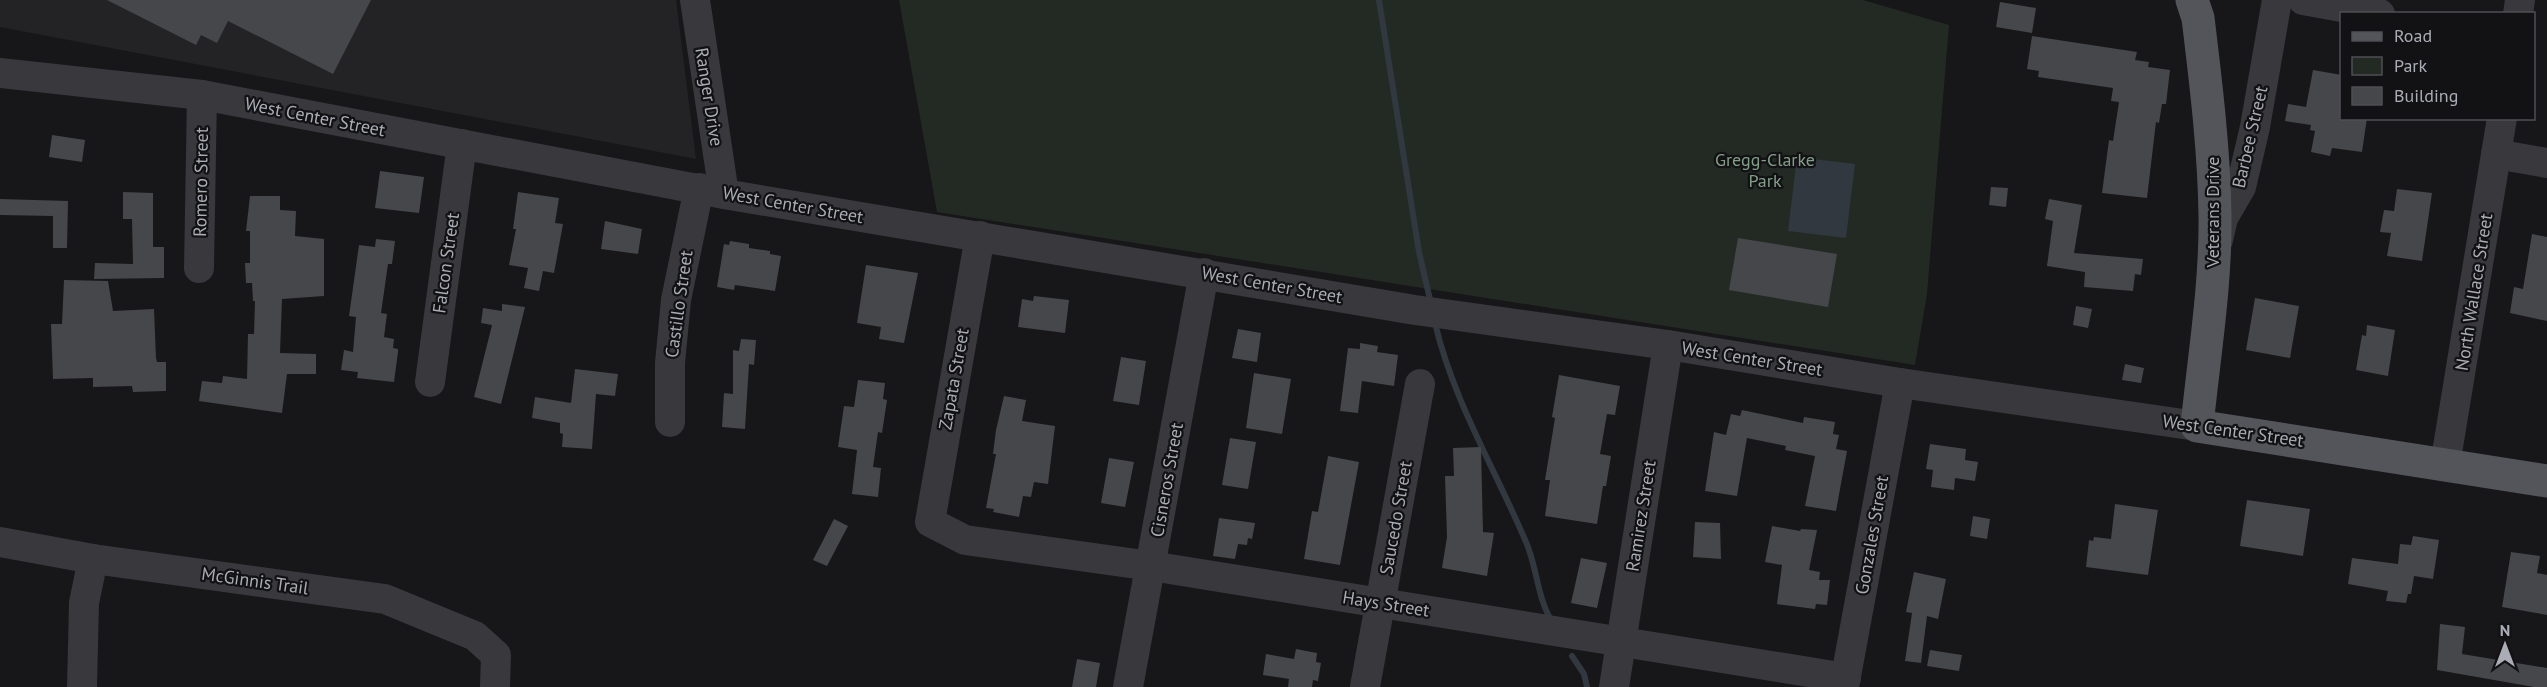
<svg xmlns="http://www.w3.org/2000/svg" width="2547" height="687" viewBox="0 0 2547 687" font-family="'PT Sans',sans-serif">
	<style>
		.built { fill: #232325 }
		.park { fill: #232a24 }
		.water { fill: #31383f }
		.lines { fill: none; stroke-linecap: round; stroke-linejoin: round }
		.stream { stroke: #31383f; stroke-width: 6 }
		.building { fill: #46474a }
		.minor { stroke: #38383d; stroke-width: 30 }
		.major { stroke: #54555b; stroke-width: 33 }
		.labels { text-anchor: middle; stroke-width: 4.5; stroke-linejoin: round; paint-order: stroke }
		.street-label { font-size: 18px; fill: #aaadb6; stroke: #121113 }
		.park-label { font-size: 18px; fill: #839f88; stroke: #121113 }
	</style>
	<rect width="100%" height="100%" fill="#171618"/>
	<polygon class="built" points="0,0 676,0 696,159 0,27"/>
	<polygon class="park" points="899,0 1863,0 1949,25 1927,294 1915,365 937,212"/>
	<polygon class="water" points="1797,157 1855,164 1846,238 1788,231"/>
	<g class="lines">
		<g class="stream">
			<polyline points="1379,0 1419,252 1431,304"/>
			<path d="M1435 323C1453 400 1495 469 1526 542 1537 567 1537 596 1551 620"/>
			<polyline points="1572,656 1584,674 1587,687"/>
		</g>
	</g>
	<g class="building">
		<polygon points="107,0 371,0 333,74 228,21 217,43 201,35 196,45"/>
		<polygon points="2000,2 2036,8 2032,33 1996,27"/>
		<polygon points="2032,36 2137,52 2135,60 2149,62 2148,67 2170,70 2166,104 2162,104 2159,123 2156,122 2147,198 2102,193 2109,140 2113,141 2119,102 2111,101 2113,88 2038,77 2039,71 2027,69"/>
		<polygon points="2313,70 2342,75 2342,118 2367,118 2362,152 2332,148 2330,156 2311,152 2315,131 2310,130 2311,125 2285,121 2288,104 2306,107"/>
		<polygon points="52,135 85,140 82,162 49,157"/>
		<polygon points="380,171 424,177 419,213 375,208"/>
		<polygon points="1991,187 2008,188 2006,207 1989,205"/>
		<polygon points="2397,189 2432,193 2422,261 2387,256 2391,233 2380,232 2384,210 2394,211"/>
		<polygon points="123,192 153,193 153,247 164,247 164,278 94,279 95,263 133,264 132,219 123,219"/>
		<polygon points="518,192 559,198 555,223 563,224 554,273 543,271 539,291 524,288 528,268 509,265 516,229 513,229"/>
		<polygon points="250,196 280,196 280,210 296,211 295,236 324,239 324,296 282,299 280,353 316,354 316,374 287,374 282,413 199,401 202,381 222,383 223,376 247,379 248,334 254,334 255,301 253,301 252,283 246,283 245,263 250,263 250,231 246,231"/>
		<polygon points="0,199 68,201 67,248 53,248 53,216 0,215"/>
		<polygon points="2049,199 2082,205 2074,253 2143,259 2141,275 2135,274 2133,291 2084,287 2085,272 2047,266 2053,221 2045,219"/>
		<polygon points="605,221 642,229 638,254 601,249"/>
		<polygon points="2532,234 2547,237 2547,321 2510,313 2514,287 2523,289"/>
		<polygon points="1738,238 1837,254 1828,307 1729,290"/>
		<polygon points="376,239 395,241 392,264 388,264 381,313 387,314 384,337 394,339 393,348 398,349 398,352 394,382 357,378 358,372 341,370 344,350 353,352 356,317 349,316 359,245 375,247"/>
		<polygon points="730,241 749,244 749,248 770,251 770,254 781,256 775,291 735,285 734,290 717,287 724,244 729,245"/>
		<polygon points="866,265 918,273 904,343 879,339 881,327 857,323"/>
		<polygon points="64,280 108,281 113,311 154,309 156,358 157,362 166,362 166,391 133,392 132,386 93,387 93,378 53,379 51,324 62,324"/>
		<polygon points="1034,296 1069,300 1065,333 1018,327 1022,299 1033,301"/>
		<polygon points="2255,298 2299,306 2290,358 2246,350"/>
		<polygon points="502,304 525,307 501,404 474,397 492,325 481,323 483,308 502,311"/>
		<polygon points="2076,306 2092,309 2088,328 2073,325"/>
		<polygon points="2367,325 2395,330 2388,376 2356,370 2362,335 2366,336"/>
		<polygon points="1238,329 1261,333 1257,362 1232,358"/>
		<polygon points="741,339 756,340 754,365 749,364 745,429 722,427 724,393 733,394 733,350 739,351"/>
		<polygon points="1360,343 1378,346 1377,352 1398,355 1394,386 1362,381 1358,413 1340,411 1348,348 1360,349"/>
		<polygon points="1121,357 1146,361 1139,405 1113,401"/>
		<polygon points="2125,364 2144,368 2141,383 2122,380"/>
		<polygon points="575,369 618,374 615,396 596,394 592,449 562,447 563,434 560,433 560,423 532,418 535,397 571,403"/>
		<polygon points="1254,373 1291,379 1282,434 1246,428"/>
		<polygon points="1559,375 1620,386 1615,415 1607,414 1600,454 1611,456 1606,486 1603,486 1597,524 1545,516 1550,480 1545,480 1555,418 1552,417"/>
		<polygon points="858,380 885,383 883,399 887,400 882,433 878,432 873,467 881,468 878,497 852,494 857,450 838,447 844,406 854,407"/>
		<polygon points="1004,396 1026,400 1022,421 1055,426 1048,484 1034,482 1031,497 1023,496 1019,517 993,512 994,509 986,508 996,454 993,454 996,430"/>
		<polygon points="1742,410 1803,423 1804,417 1835,422 1833,434 1839,435 1836,449 1847,451 1836,511 1805,506 1815,456 1785,450 1786,446 1747,438 1737,496 1705,491 1714,432 1726,435 1731,414 1740,416"/>
		<polygon points="1230,438 1256,442 1248,489 1222,485"/>
		<polygon points="1930,444 1966,449 1965,460 1978,462 1975,481 1955,478 1954,490 1931,487 1933,470 1926,469"/>
		<polygon points="1481,447 1483,532 1494,533 1487,576 1442,568 1447,537 1445,476 1454,476 1453,448"/>
		<polygon points="1328,456 1359,462 1340,565 1304,559 1312,511 1318,512"/>
		<polygon points="1109,458 1134,462 1125,507 1101,503"/>
		<polygon points="2247,500 2310,509 2303,556 2240,546"/>
		<polygon points="2115,504 2158,510 2148,575 2086,567 2089,540 2093,541 2094,537 2111,539"/>
		<polygon points="1973,516 1990,519 1987,539 1970,536"/>
		<polygon points="1219,518 1255,523 1252,539 1248,538 1247,545 1238,544 1235,559 1213,556"/>
		<polygon points="834,519 848,526 827,566 813,560"/>
		<polygon points="1695,522 1720,523 1721,559 1693,557"/>
		<polygon points="1772,526 1800,531 1801,529 1817,530 1809,570 1820,572 1819,580 1830,580 1827,605 1816,604 1815,609 1777,604 1782,565 1765,562"/>
		<polygon points="2413,536 2439,540 2433,579 2414,576 2411,594 2408,594 2406,603 2386,601 2388,591 2348,584 2352,558 2398,564 2400,544 2411,545"/>
		<polygon points="2511,552 2540,556 2537,573 2547,575 2547,615 2502,607"/>
		<polygon points="1581,558 1607,563 1597,608 1571,603"/>
		<polygon points="1914,572 1946,579 1938,619 1927,616 1921,663 1905,661 1912,613 1906,612"/>
		<polygon points="2440,624 2465,627 2462,654 2547,668 2547,687 2534,687 2437,670"/>
		<polygon points="1296,649 1317,653 1316,662 1321,663 1318,681 1313,680 1312,687 1288,687 1289,679 1263,675 1266,654 1294,659"/>
		<polygon points="1930,650 1962,655 1959,671 1927,666"/>
		<polygon points="1077,659 1100,663 1096,687 1072,687"/>
	</g>
	<g class="lines">
		<g class="minor">
			<polyline points="695,0 724,194"/>
			<polyline points="2303,0 2380,14"/>
			<polyline points="2518,14 2520,0"/>
			<polyline points="0,73 202,95 724,194 1415,310 1668,345 1900,383 2197,426"/>
			<polyline points="2496,154 2547,163"/>
			<polyline points="980,236 930,522 965,540 1151,566 1846,678"/>
			<polyline points="2218,240 2223,218 2241,187 2255,127 2277,0"/>
			<polyline points="199,268 202,95"/>
			<polyline points="430,382 462,144"/>
			<polyline points="670,422 670,363 676,300 699,188"/>
			<polyline points="2445,465 2502,118"/>
			<polyline points="0,542 93,559 385,599 475,636 496,655 495,687"/>
			<polyline points="82,687 84,603 93,559"/>
			<polyline points="1128,687 1204,273"/>
			<polyline points="1365,687 1420,384"/>
			<polyline points="1614,687 1668,345"/>
			<polyline points="1844,687 1900,383"/>
		</g>
		<path class="major" d="M2192 0 2198 18C2206 84 2214 149 2215 215 2216 285 2204 356 2197 426L2547 481"/>
	</g>
	<g class="labels">
		<g class="street-label">
			<text transform="translate(709 97) rotate(81)" y="6">Ranger Drive</text>
			<text transform="translate(315 117) rotate(11)" y="6">West Center Street</text>
			<text transform="translate(2250 137) rotate(-77)" y="6">Barbee Street</text>
			<text transform="translate(201 182) rotate(-89)" y="6">Romero Street</text>
			<text transform="translate(793 205) rotate(10)" y="6">West Center Street</text>
			<text transform="translate(2213 212) rotate(-90)" y="6">Veterans Drive</text>
			<text transform="translate(446 263) rotate(-82)" y="6">Falcon Street</text>
			<text transform="translate(1272 285) rotate(10)" y="6">West Center Street</text>
			<text transform="translate(2474 292) rotate(-81)" y="6">North Wallace Street</text>
			<text transform="translate(679 304) rotate(-82)" y="6">Castillo Street</text>
			<text transform="translate(1752 359) rotate(9)" y="6">West Center Street</text>
			<text transform="translate(954 379) rotate(-80)" y="6">Zapata Street</text>
			<text transform="translate(2233 431) rotate(8)" y="6">West Center Street</text>
			<text transform="translate(1167 480) rotate(-80)" y="6">Cisneros Street</text>
			<text transform="translate(1641 516) rotate(-81)" y="6">Ramirez Street</text>
			<text transform="translate(1396 518) rotate(-80)" y="6">Saucedo Street</text>
			<text transform="translate(1872 535) rotate(-80)" y="6">Gonzales Street</text>
			<text transform="translate(255 581) rotate(8)" y="6">McGinnis Trail</text>
			<text transform="translate(1386 604) rotate(9)" y="6">Hays Street</text>
		</g>
		<g class="park-label">
			<text x="1765" y="166">Gregg-Clarke<tspan x="1765" dy="21">Park</tspan></text>
		</g>
	</g>
	<rect x="2340" y="12" width="195" height="108" fill="#121113" stroke="#4f4f54" stroke-width="1.5"/>
	<rect x="2352" y="32" width="30" height="9" fill="#54555b" stroke="#4f4f54" stroke-width="1.5"/>
	<text x="2394" y="42" font-size="18" fill="#aaadb6">Road</text>
	<rect x="2352" y="57" width="30" height="18" fill="#232a24" stroke="#4f4f54" stroke-width="1.5"/>
	<text x="2394" y="72" font-size="18" fill="#aaadb6">Park</text>
	<rect x="2352" y="87" width="30" height="18" fill="#46474a" stroke="#4f4f54" stroke-width="1.5"/>
	<text x="2394" y="102" font-size="18" fill="#aaadb6">Building</text>
	<g transform="translate(2505 645)" stroke="#121113" stroke-width="4.5" paint-order="stroke">
	<path d="M0-4.5L10 22L0 15L-10 22Z" fill="#aaadb6"/>
	<text y="-9" font-size="16" font-weight="bold" text-anchor="middle" fill="#aaadb6">N</text>
	</g>
</svg>
